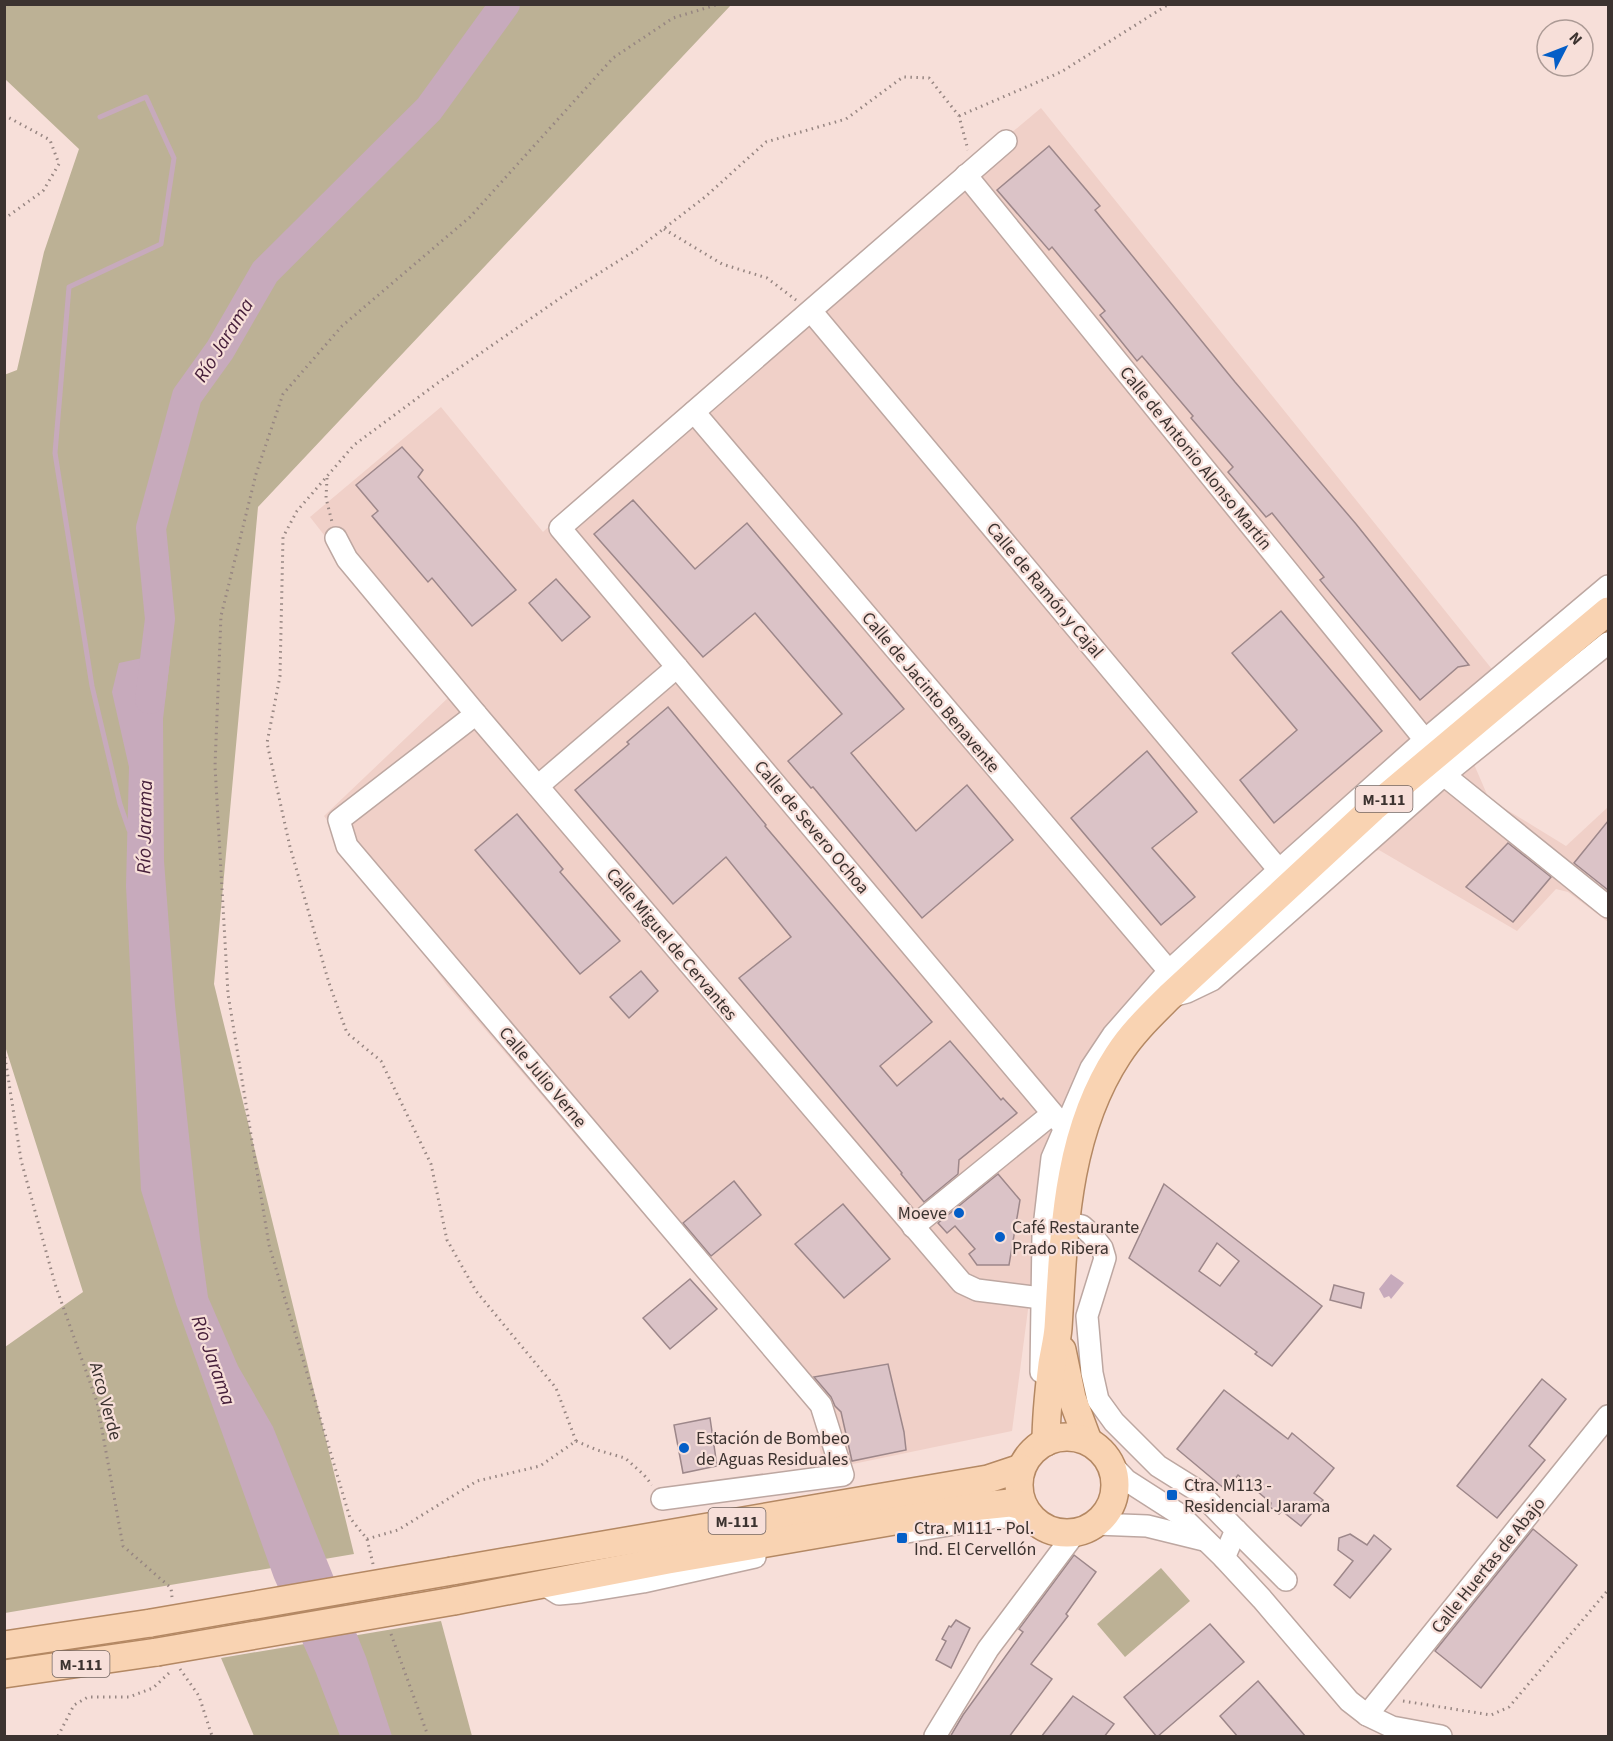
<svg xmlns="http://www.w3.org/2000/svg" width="1613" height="1741" viewBox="0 0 1613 1741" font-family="'Source Sans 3',sans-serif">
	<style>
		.built { fill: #f0d0c8 }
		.green { fill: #bcb195 }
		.water { fill: #c7aabc }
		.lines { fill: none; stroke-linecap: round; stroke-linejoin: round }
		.stream { stroke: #c7aabc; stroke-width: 5 }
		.river { stroke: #c7aabc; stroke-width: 30 }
		.building { fill: #dbc3c7; stroke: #9d878a; stroke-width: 1.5; fill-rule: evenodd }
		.minor-casing { stroke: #bda7a1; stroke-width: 24 }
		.major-casing { stroke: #b48863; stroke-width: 30 }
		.path { stroke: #978682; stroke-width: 3; stroke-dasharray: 1.5 4.5; stroke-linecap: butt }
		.minor { stroke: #fff; stroke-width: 21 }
		.major { stroke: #f9d3b2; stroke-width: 27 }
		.major-bridge-casing { stroke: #b48863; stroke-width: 30; stroke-linecap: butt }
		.major-bridge { stroke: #f9d3b2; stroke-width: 27 }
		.poi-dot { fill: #045ec7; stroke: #f7dfd9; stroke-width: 2 }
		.labels { text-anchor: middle; stroke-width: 4.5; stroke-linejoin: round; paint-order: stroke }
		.shield { fill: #f7dfd9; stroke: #746763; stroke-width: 1.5 }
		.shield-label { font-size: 16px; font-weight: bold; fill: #3c3330 }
		.street-label { font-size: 18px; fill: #3c3330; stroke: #f7dfd9 }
		.poi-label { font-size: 18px; fill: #3c3330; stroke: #f7dfd9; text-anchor: start }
		.water-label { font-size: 20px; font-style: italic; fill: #47203b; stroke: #f7dfd9 }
	</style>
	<rect width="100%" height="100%" fill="#f7dfd9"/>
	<polygon class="built" points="1041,108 1532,719 1473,762 1489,799 1566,846 1608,807 1608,922 1568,892 1556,889 1517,931 1379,850 1261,878 1156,972 1033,1272 1012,1431 824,1470 812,1410 446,984 324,816 450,696 310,517 441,407 543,532 602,476"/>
	<g class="green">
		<polygon points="5,5 731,5 258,507 214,984 354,1554 5,1613 5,1347 83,1292 5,1046 4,375 17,370 44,252 79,149 5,79"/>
		<polygon points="1161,1568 1190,1601 1125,1657 1097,1624"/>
		<polygon points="441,1621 472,1736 254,1736 221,1658"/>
	</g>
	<g class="water">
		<polygon points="147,657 170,659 163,719 164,861 175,1005 200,1239 208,1297 238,1366 273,1427 366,1657 392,1736 340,1736 316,1673 274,1578 176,1304 141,1190 126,886 129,767 112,692 119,663"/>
		<polygon points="1391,1274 1404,1283 1391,1299 1389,1296 1384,1298 1379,1289"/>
	</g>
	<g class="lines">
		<polyline class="stream" points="100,117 146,97 174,158 161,244 69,287 55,453 92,686 120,804 129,830"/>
		<polyline class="river" points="150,699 160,619 151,528 187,396 220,350 265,272 429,109 505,4"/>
	</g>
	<g class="building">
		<polygon points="1049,146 1100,206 1095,210 1235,382 1356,524 1469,665 1458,667 1420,700 1320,580 1324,577 1272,513 1266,517 1228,472 1233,467 1191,418 1193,416 1142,356 1137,361 1100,315 1105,311 1052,247 1049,250 997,190"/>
		<polygon points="402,447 423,470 418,477 516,590 472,626 432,578 428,582 372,516 378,511 356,485"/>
		<polygon points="633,500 695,569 747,523 904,709 851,753 916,831 967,785 1013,840 922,918 813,787 811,788 788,761 842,714 809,676 755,613 703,657 594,534"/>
		<polygon points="556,579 590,617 562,641 529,603"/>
		<polygon points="1281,611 1382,731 1274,823 1240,780 1297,730 1232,653"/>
		<polygon points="668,707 766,825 765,826 932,1022 880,1066 897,1086 950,1041 1001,1100 1003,1098 1017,1113 959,1160 958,1174 924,1202 901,1174 902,1173 739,978 791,937 726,857 673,904 575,790 629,744 627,742"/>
		<polygon points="1147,751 1197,812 1152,848 1195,897 1161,925 1071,818"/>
		<polygon points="517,814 563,869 560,872 620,941 580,974 475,850"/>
		<polygon points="1608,821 1608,890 1574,863"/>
		<polygon points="1508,843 1551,877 1513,922 1466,887"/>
		<polygon points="641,971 658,991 629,1018 610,997"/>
		<polygon points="998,1174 1020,1200 1009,1265 977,1265 969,1254 975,1249 955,1226 947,1233 938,1223"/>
		<polygon points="734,1181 761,1215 711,1256 683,1223"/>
		<path d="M1164 1184 1322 1306 1272 1366 1255 1354 1257 1352 1129 1258ZM1217 1243 1239 1261 1220 1286 1199 1271Z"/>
		<polygon points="843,1204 890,1259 844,1298 795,1244"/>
		<polygon points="690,1279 717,1309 670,1349 643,1318"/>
		<polygon points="1334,1285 1364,1293 1361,1308 1330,1300"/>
		<polygon points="888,1364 904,1432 906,1450 852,1461 841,1412 835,1406 831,1397 814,1377"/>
		<polygon points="1542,1379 1566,1399 1529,1446 1545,1460 1497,1518 1457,1486"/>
		<polygon points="1224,1390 1288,1439 1292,1433 1334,1468 1314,1493 1323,1500 1301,1526 1282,1511 1279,1514 1270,1507 1271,1503 1238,1475 1226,1490 1177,1449"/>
		<polygon points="710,1418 717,1466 683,1473 674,1425"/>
		<polygon points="1533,1529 1577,1565 1481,1688 1435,1651"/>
		<polygon points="1350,1534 1367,1545 1374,1535 1391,1549 1350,1598 1334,1585 1353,1561 1338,1550 1339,1538"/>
		<polygon points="1074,1555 1096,1572 1066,1614 1068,1616 1031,1664 1052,1679 1009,1737 950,1737 963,1715 1023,1632 1019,1629"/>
		<polygon points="956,1620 970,1628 951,1668 936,1660 946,1641 942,1639 949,1626 951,1627"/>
		<polygon points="1210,1624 1244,1662 1157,1737 1124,1697"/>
		<polygon points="1258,1681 1306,1737 1238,1737 1220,1716"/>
		<polygon points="1073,1696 1114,1724 1104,1737 1041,1737"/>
	</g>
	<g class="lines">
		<defs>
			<g id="minor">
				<polyline points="1006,141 560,528 1064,1127"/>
				<polyline points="966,175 1425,740"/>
				<polyline points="811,311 1279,870"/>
				<polyline points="694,412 1169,971"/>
				<polyline points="336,538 347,559 476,714 962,1283 977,1290 1041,1298"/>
				<polyline points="476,714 339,820 347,846 821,1405 843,1475 662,1499"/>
				<polyline points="1444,775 1608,907"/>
				<polyline points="538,786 677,667"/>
				<polyline points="1176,995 1187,992 1212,980 1444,775 1608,643"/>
				<polyline points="1064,1222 1082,1226 1092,1235 1102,1248 1105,1258 1087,1316 1092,1373 1098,1400 1114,1422 1158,1466 1198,1491 1236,1530 1224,1558"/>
				<polyline points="913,1227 1052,1114"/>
				<polyline points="1041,1372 1043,1236 1052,1158 1091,1068 1113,1035 1169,971 1279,870 1425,740 1608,586"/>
				<polyline points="1110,1463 1126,1480 1179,1514 1224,1558 1262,1599 1349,1701 1367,1715 1392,1727 1441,1736"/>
				<polyline points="1096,1524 1147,1526 1204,1540"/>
				<polyline points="1236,1530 1286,1580"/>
				<polyline points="907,1532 997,1517 1032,1518"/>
				<polyline points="543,1584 559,1594 581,1592 643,1582 755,1557"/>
				<polyline points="1367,1715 1608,1416"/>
				<polyline points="935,1736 988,1649 1075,1533"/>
			</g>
			<g id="major">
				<polyline points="1062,1350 1072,1398 1088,1441"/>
				<circle cx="1067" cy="1485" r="48"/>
				<path d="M1046 1442C1046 1416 1049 1389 1052 1364 1054 1352 1057 1340 1058 1328 1064 1235 1065 1136 1118 1055 1132 1033 1151 1015 1169 997L1373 808 1608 611"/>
				<polyline points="452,1571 988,1479 1021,1468"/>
				<polyline points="454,1601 668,1560 981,1506 1010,1503 1023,1506"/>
				<polyline points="4,1645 151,1623"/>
				<polyline points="4,1674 157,1652"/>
			</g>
		</defs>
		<use href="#minor" class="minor-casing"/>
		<use href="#major" class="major-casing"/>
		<g class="path">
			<polyline points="4,115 50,140 59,164 43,191 4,219"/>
			<polyline points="959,116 1061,72 1169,4"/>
			<polyline points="664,229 722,264 767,278 796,300"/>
			<polyline points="327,478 326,498 332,522"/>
			<polyline points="4,1051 21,1160 55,1284 97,1402 123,1546 171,1588 172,1597"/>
			<polyline points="576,1441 556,1388 476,1291 447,1240 431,1164 381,1061 347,1033 329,983 290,847 267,743 280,676 283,537 297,511 354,445 439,382 569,292 636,250 705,197 766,142 846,119 903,77 929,78 959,116 968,150"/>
			<polyline points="367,1539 398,1530 477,1481 540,1466 576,1441 597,1450 625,1458 644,1475 652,1485"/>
			<polyline points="373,1564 367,1539 350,1518 269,1245 228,994 215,766 221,616 256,474 283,394 342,326 470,217 613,58 673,18 719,4"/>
			<polyline points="391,1634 428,1736"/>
			<polyline points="180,1669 199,1696 212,1736"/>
			<polyline points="1403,1701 1491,1715 1509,1707 1608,1590"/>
			<polyline points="58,1736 74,1705 88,1697 129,1697 153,1688 169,1673"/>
		</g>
		<use href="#minor" class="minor"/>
		<use href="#major" class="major"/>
		<defs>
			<g id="major-bridge">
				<polyline points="151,1623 452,1571"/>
				<polyline points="157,1652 454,1601"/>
			</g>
		</defs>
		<use href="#major-bridge" class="major-bridge-casing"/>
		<use href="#major-bridge" class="major-bridge"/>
	</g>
	<g class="poi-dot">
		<circle cx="959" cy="1213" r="6"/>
		<circle cx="1000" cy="1237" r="6"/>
		<circle cx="684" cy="1448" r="6"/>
		<rect x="1166" y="1489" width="12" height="12" rx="3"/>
		<rect x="896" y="1532" width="12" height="12" rx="3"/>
	</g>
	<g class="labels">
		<g class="shield">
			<rect x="1355.5" y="786" width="57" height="26" rx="4.5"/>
			<rect x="708.5" y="1508" width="57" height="26" rx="4.5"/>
			<rect x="52.5" y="1651" width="57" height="26" rx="4.5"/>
		</g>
		<g class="shield-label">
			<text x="1384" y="805">M-111</text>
			<text x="737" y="1527">M-111</text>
			<text x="81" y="1670">M-111</text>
		</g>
		<g class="street-label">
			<text transform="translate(1196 458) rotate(51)" y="6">Calle de Antonio Alonso Martín</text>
			<text transform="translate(1045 590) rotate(50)" y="6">Calle de Ramón y Cajal</text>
			<text transform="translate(931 692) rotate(50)" y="6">Calle de Jacinto Benavente</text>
			<text transform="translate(812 827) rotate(50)" y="6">Calle de Severo Ochoa</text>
			<text transform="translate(672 944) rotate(50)" y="6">Calle Miguel de Cervantes</text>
			<text transform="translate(543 1077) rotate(50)" y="6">Calle Julio Verne</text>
			<text transform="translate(106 1401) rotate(75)" y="6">Arco Verde</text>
			<text transform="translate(1488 1565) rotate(-51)" y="6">Calle Huertas de Abajo</text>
		</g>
		<g class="poi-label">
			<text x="947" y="1219" text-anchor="end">Moeve</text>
			<text x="1012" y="1233">Café Restaurante<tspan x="1012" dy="21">Prado Ribera</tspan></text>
			<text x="696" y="1444">Estación de Bombeo<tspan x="696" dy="21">de Aguas Residuales</tspan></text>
			<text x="1184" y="1491">Ctra. M113 -<tspan x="1184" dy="21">Residencial Jarama</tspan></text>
			<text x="914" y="1534">Ctra. M111 - Pol.<tspan x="914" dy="21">Ind. El Cervellón</tspan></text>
		</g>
		<g class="water-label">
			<text transform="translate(223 340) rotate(-58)" y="7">Río Jarama</text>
			<text transform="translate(144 827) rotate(-89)" y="7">Río Jarama</text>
			<text transform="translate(214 1360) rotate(70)" y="7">Río Jarama</text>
		</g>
	</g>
	<rect width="1613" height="1741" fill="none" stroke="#3c3330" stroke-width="12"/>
	<g transform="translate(1565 48) rotate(48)"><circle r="28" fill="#f7dfd9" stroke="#ac9a95" stroke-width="1.5"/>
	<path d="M0-4.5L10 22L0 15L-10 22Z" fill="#045ec7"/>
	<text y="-9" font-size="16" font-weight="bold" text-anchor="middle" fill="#3c3330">N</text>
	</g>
</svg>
